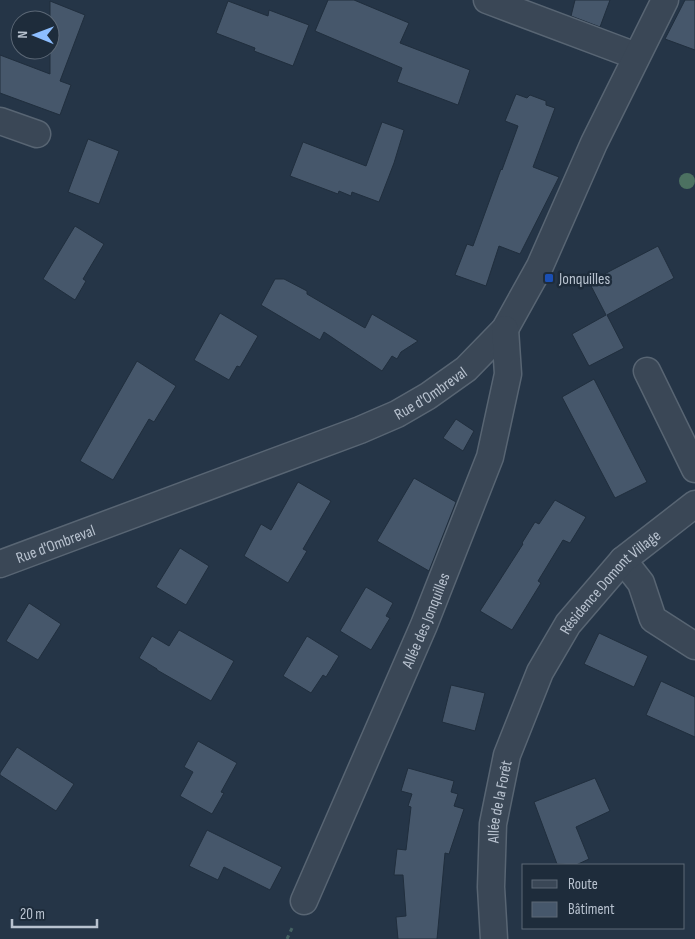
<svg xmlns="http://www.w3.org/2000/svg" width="695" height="939" viewBox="0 0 695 939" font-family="'Sofia Sans Condensed',sans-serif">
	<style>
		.building { fill: #46576b; stroke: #202e3d }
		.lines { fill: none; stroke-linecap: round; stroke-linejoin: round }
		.street-casing { stroke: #586573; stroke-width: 29 }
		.path { stroke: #456263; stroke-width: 3; stroke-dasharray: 4 4; stroke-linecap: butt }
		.street { stroke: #3a4756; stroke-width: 26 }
		.tree { fill: #4c7161 }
		.transit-dot { fill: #1a4fb4; stroke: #1e2c3b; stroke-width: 2 }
		.labels { text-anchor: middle; stroke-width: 5; stroke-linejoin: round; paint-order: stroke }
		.poi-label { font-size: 16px; fill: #b8c2cf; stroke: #1e2c3b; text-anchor: start }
		.street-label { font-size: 16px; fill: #b8c2cf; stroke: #1e2c3b }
	</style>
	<rect width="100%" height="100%" fill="#253547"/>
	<g class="building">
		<polygon points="328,0 354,0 409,23 400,43 470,70 458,105 397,82 402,68 315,31"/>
		<polygon points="575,0 610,0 600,27 571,16"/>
		<polygon points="685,0 695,0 695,50 665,39"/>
		<polygon points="50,1 85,15 60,81 71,85 60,115 0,93 0,55 50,74"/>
		<polygon points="228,1 268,16 269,10 309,25 293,66 254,51 255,48 216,33"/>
		<polygon points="516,94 527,98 530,95 546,101 546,105 555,108 533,167 559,177 520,254 499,246 486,286 455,275 467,244 473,246 501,169 502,170 518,126 505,121"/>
		<polygon points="382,122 404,130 394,163 379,202 352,192 351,196 339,191 338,194 290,176 303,142 366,166"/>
		<polygon points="88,139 119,151 99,204 68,192"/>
		<polygon points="75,226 104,244 83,279 86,281 75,300 43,279"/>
		<polygon points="658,246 674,278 607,315 624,348 589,366 572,334 606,315 589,282"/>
		<polygon points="275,279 284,279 307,291 307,294 365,328 372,314 418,341 401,352 397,359 392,356 382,371 324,332 320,340 261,305"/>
		<polygon points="220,313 258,336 240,367 237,366 229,380 194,360"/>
		<polygon points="137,361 176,386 154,422 149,419 113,480 80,461"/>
		<polygon points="594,379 647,482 615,498 562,397"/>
		<polygon points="456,419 474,431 463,451 443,438"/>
		<polygon points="414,478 456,502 429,571 377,541"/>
		<polygon points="298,482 331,501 303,549 307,551 288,583 244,556 261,524 271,530"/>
		<polygon points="555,500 586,517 570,543 563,540 538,581 541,583 512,630 480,611 523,544 522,543 535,522 539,524"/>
		<polygon points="180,548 209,566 186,605 156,587"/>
		<polygon points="366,587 393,603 386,616 390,618 371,650 340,631"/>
		<polygon points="29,603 61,624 38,660 6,641"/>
		<polygon points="179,630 234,661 211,701 157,670 157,669 139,658 152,636 169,646"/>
		<polygon points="599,633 648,656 634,687 584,664"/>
		<polygon points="307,636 339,656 326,677 323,675 311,693 283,676"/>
		<polygon points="661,681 695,697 695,737 646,715"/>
		<polygon points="451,685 485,693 475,731 442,722"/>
		<polygon points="198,741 237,763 221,792 224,793 212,814 180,796 193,772 184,767"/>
		<polygon points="17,747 74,784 56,811 0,775 0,773"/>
		<polygon points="408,768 454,781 451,792 458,794 454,806 464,809 449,854 445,853 437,939 398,939 396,917 406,916 403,875 394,875 397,849 406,850 411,807 408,806 412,794 401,791"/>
		<polygon points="595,778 610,811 576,827 589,859 576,865 557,864 534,802"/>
		<polygon points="207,830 282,867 270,890 224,867 218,880 189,866"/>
	</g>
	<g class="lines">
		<defs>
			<g id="street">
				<polyline points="487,0 636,56"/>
				<polyline points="0,121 37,134"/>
				<polyline points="647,371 695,469"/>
				<polyline points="623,560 641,583 653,619 695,646"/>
				<path id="s1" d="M0 564 360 430 397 414 428 396 466 369 505 329 540 266 594 143 665 0"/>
				<path id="s2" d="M304 901 424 625 490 457 508 374 505 329"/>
				<path id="s3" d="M494 939 491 887 493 824 507 755 540 672 568 624 623 560 695 504"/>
			</g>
		</defs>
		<use href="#street" class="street-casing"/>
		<polyline class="path" points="287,939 293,926"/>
		<use href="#street" class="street"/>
	</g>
	<circle class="tree" cx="687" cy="181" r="8"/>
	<rect class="transit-dot" x="544" y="273" width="10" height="10" rx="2.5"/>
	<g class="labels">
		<g class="poi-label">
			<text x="559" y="284">Jonquilles</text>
		</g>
		<g class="street-label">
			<text dy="6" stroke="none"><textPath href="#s1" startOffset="464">Rue d'Ombreval</textPath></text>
			<text dy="6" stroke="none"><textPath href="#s1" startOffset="59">Rue d'Ombreval</textPath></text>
			<text dy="6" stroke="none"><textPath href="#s3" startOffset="390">Résidence Domont Village</textPath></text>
			<text dy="6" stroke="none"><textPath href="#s2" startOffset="306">Allée des Jonquilles</textPath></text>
			<text dy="6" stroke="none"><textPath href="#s3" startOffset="138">Allée de la Forêt</textPath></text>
		</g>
	</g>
	<rect x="522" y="864" width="162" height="65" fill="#1e2c3b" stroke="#5c6876"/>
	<rect x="532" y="880" width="25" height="8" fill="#3a4756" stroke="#5c6876"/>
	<text x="568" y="889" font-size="15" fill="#b8c2cf">Route</text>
	<rect x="532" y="902" width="25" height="15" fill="#46576b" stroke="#5c6876"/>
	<text x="568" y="914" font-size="15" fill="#b8c2cf">Bâtiment</text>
	<g transform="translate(35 35) rotate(271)"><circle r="24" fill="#1e2c3b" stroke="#5c6876"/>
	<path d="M0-4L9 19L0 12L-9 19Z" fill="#8dbeff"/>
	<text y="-8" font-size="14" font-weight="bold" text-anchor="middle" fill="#b8c2cf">N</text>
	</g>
	<path d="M12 919v8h85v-8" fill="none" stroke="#b8c2cf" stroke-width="2.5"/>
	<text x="20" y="919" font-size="15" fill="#b8c2cf" stroke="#1e2c3b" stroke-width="4" paint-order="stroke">20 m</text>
</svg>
